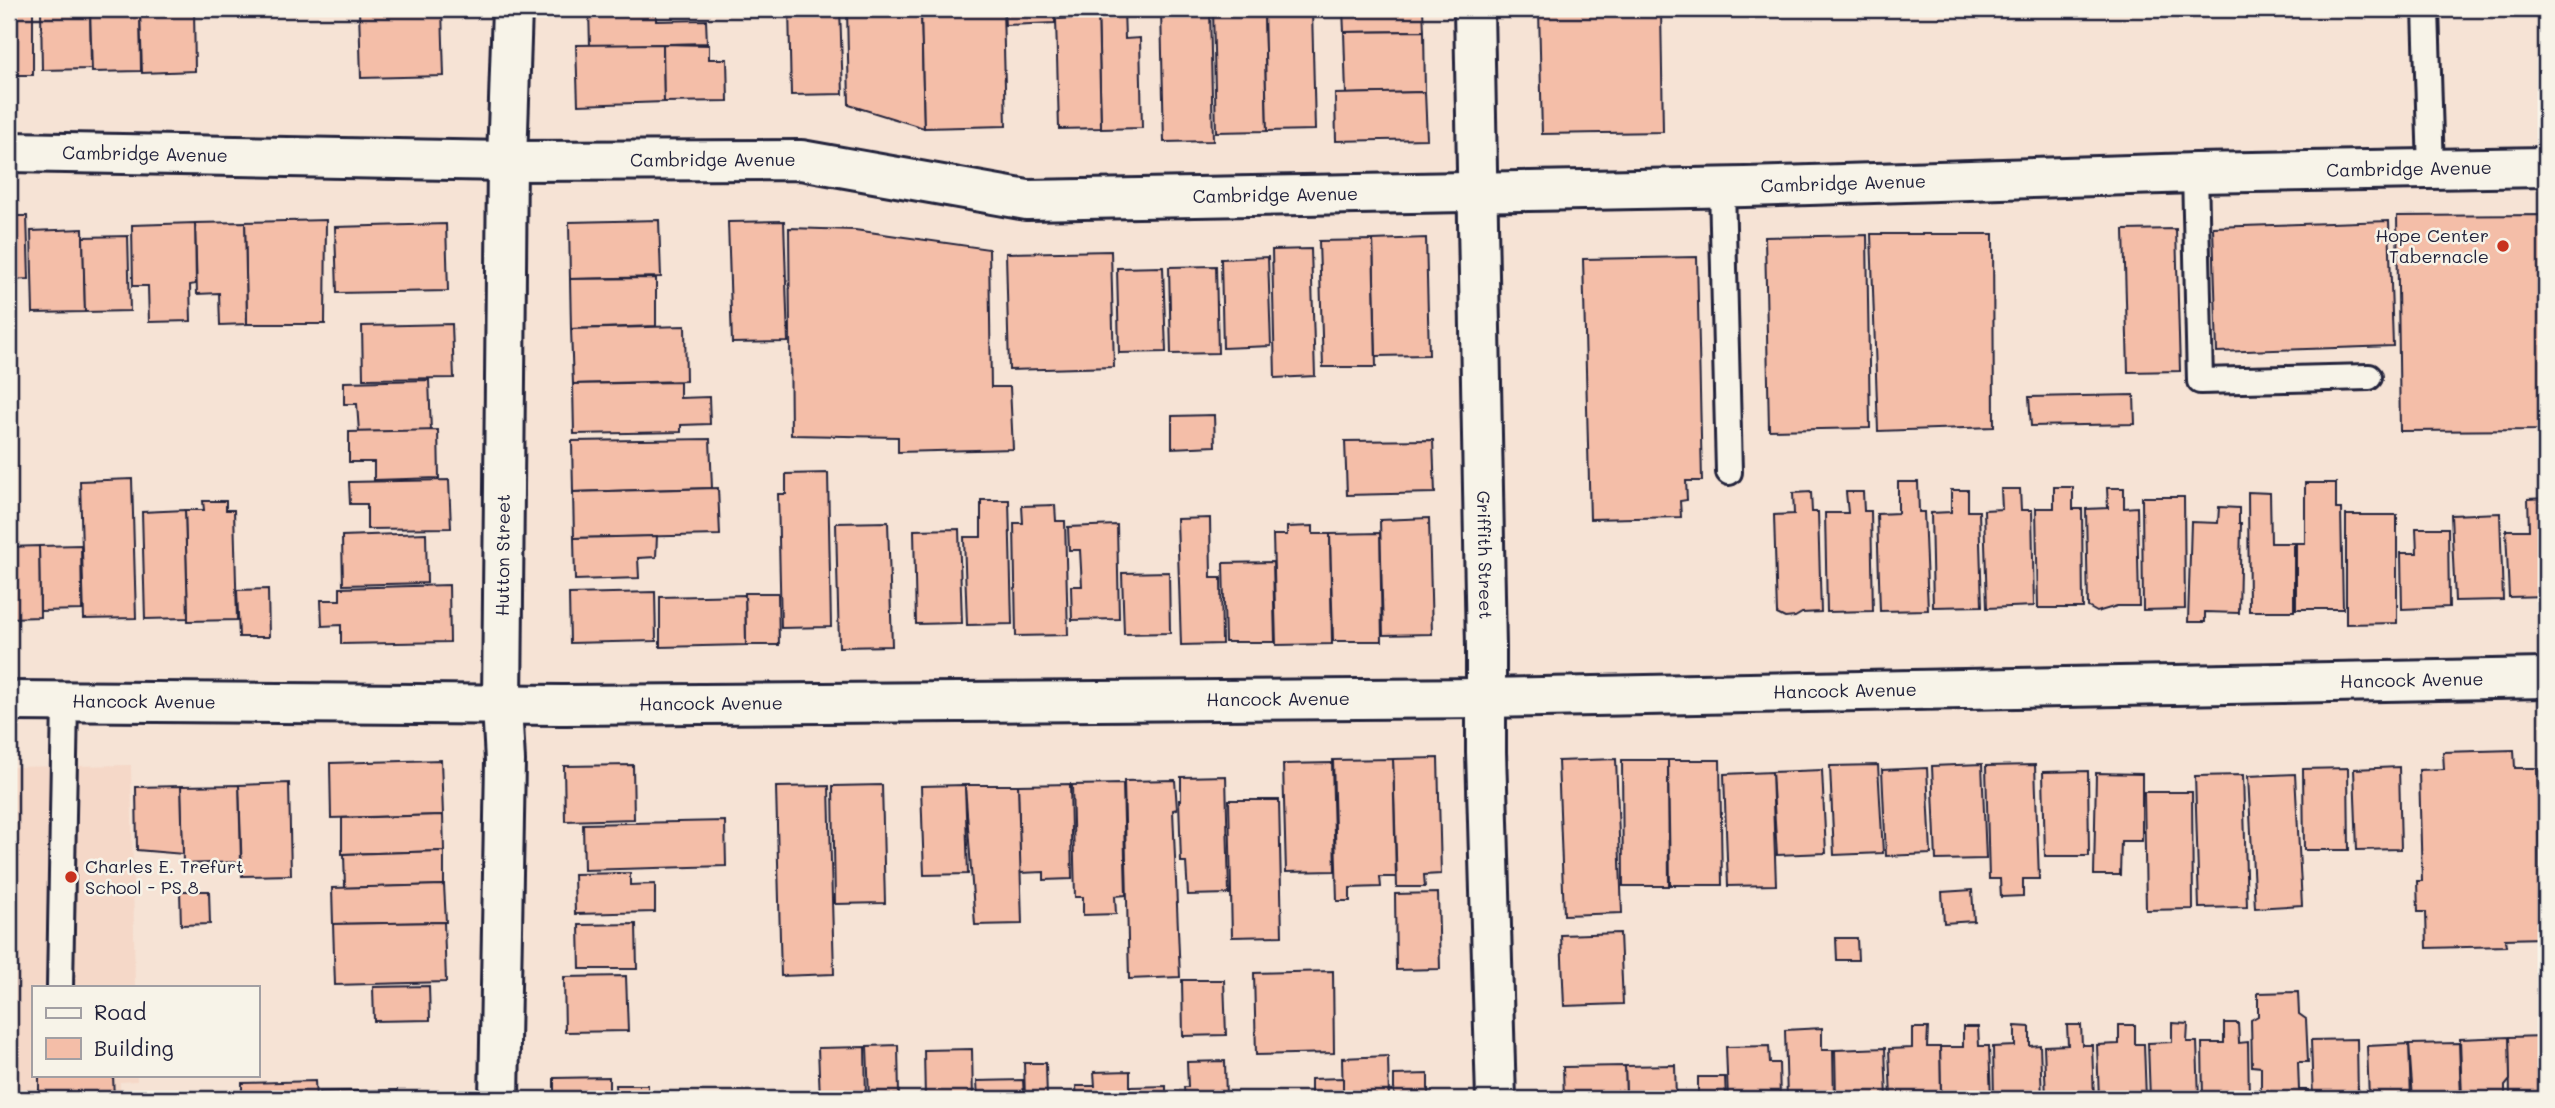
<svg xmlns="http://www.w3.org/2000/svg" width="2555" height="1108" viewBox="0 0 2555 1108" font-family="Mali,sans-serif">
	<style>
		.built { fill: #f5d8c8 }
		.building { fill: #f4bea8; stroke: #22223b; stroke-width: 2 }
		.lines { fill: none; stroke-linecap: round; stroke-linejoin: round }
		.service-casing { stroke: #22223b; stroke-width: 30 }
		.minor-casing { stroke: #22223b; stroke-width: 44 }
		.service { stroke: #f7f3e8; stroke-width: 24 }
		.minor { stroke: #f7f3e8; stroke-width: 38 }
		.poi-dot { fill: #c8321e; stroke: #f7f3e8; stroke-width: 2.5 }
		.labels { text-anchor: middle; stroke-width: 5; stroke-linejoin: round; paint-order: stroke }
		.street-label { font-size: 18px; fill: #22223b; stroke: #f7f3e8 }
		.poi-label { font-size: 18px; fill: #22223b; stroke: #f7f3e8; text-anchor: end }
	</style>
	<rect width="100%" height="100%" fill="#f6e3d5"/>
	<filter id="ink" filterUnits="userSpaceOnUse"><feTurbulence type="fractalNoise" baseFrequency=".0143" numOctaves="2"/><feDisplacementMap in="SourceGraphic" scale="14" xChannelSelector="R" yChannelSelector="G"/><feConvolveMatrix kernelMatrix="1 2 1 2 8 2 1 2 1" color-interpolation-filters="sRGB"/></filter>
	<g filter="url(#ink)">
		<polygon class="built" points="131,765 135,987 33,987 33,1075 137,1075 137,1081 120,1082 120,1099 9,1099 9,767"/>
		<g class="building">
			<rect x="9" y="9" width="24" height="66"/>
			<polygon points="41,9 90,9 91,69 42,70"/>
			<polygon points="90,9 140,9 141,71 92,72"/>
			<polygon points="140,9 194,9 195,71 142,73"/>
			<polygon points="359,9 442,9 444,76 361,78"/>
			<polygon points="589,9 656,9 656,21 706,20 707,43 590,46"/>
			<polygon points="789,9 840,9 843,94 791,95"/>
			<polygon points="847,9 921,9 924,128 849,105"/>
			<polygon points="921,9 1003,9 1006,126 924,128"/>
			<polygon points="1004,9 1055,9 1055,23 1005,25"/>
			<polygon points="1098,9 1124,9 1125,39 1140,38 1142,128 1101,129"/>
			<polygon points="1161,9 1210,9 1213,141 1164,142"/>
			<polygon points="1213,9 1264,9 1267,131 1216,132"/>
			<polygon points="1264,9 1312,9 1315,130 1267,131"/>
			<polygon points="1343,9 1423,9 1424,31 1344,32"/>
			<polygon points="1661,9 1663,132 1542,134 1539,10"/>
			<polygon points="1098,10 1101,128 1059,129 1056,19 1072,18 1072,11"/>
			<polygon points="1424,31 1425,92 1346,94 1344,32"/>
			<polygon points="663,44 664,102 578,105 576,45"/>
			<polygon points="663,44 709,45 709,59 727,59 728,101 664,102"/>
			<polygon points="1425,92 1427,139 1336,141 1335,94"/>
			<polygon points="2546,215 2546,430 2400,431 2397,216"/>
			<polygon points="9,216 27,216 29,279 9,280"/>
			<polygon points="326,220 325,324 247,324 245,222"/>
			<polygon points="659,220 661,277 570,279 569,222"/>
			<polygon points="784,221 788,342 732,343 728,222"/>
			<polygon points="2389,221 2393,346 2217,352 2213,227"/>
			<polygon points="245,222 247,324 220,325 219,293 197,294 195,223"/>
			<polygon points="195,223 196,284 190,285 191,321 149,322 148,286 133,286 132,225"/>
			<polygon points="446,224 448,291 337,293 335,227"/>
			<polygon points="789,228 855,230 989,249 991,387 1010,387 1013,449 898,452 898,437 791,435"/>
			<polygon points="83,229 85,312 33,313 31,231"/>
			<polygon points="2176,229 2180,371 2128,372 2124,230"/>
			<polygon points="1871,234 1993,234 1994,427 1878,431"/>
			<polygon points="1867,235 1870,428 1769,430 1765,237"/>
			<polygon points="128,236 130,311 85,312 83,237"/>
			<polygon points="1426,238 1429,355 1376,356 1373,240"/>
			<polygon points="1373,240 1376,367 1323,367 1319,241"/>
			<polygon points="1311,249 1315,376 1275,378 1272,250"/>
			<polygon points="1111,251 1114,367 1009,370 1006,253"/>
			<polygon points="1268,257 1271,346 1223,348 1221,259"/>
			<polygon points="1697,257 1702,481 1686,481 1687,500 1680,501 1681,517 1590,519 1583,259"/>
			<polygon points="1216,266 1218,353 1171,354 1169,267"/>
			<polygon points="1163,267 1166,352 1119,353 1117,268"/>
			<polygon points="656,278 656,326 571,329 570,279"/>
			<polygon points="452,324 454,378 363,379 362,326"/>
			<polygon points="685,326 686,381 573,384 571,329"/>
			<polygon points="429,380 431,431 359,432 357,404 344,404 344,382"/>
			<polygon points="680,382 680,398 709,397 710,424 681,425 681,432 574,434 573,384"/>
			<polygon points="2134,395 2135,424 2031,426 2029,397"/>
			<polygon points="1214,415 1215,446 1172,448 1172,416"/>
			<polygon points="438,430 439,478 374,480 374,462 349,462 349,432"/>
			<polygon points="710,439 712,488 573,492 572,441"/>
			<polygon points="1433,440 1435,493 1347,495 1345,441"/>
			<polygon points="828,473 831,627 781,628 778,494 786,494 786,474"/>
			<polygon points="132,479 136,618 84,619 80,481"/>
			<polygon points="449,480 451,528 367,529 367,504 350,504 349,482"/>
			<polygon points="1898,482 1918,482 1919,512 1924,512 1928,610 1880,611 1877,514 1898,513"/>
			<polygon points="2305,483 2336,483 2336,509 2341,509 2343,609 2296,609 2296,543 2305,543"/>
			<polygon points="2054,487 2073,487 2073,509 2082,509 2083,608 2038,608 2036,508 2054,508"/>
			<polygon points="718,488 720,535 574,538 573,492"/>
			<polygon points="2107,488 2124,488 2124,508 2137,507 2139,606 2117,606 2097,612 2088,607 2086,509 2108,508"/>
			<polygon points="2001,489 2020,489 2021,510 2032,510 2034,606 1987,608 1984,510 2002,509"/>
			<polygon points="1951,490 1968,490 1968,511 1979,511 1982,606 1933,607 1931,513 1951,512"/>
			<polygon points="1811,492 1812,512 1818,512 1821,612 1802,613 1795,617 1785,618 1777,614 1774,515 1794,514 1793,493"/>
			<polygon points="1846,492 1863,492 1864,511 1871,511 1873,611 1827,612 1825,513 1848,513"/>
			<polygon points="2248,492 2270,493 2271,543 2294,543 2294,611 2249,611"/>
			<polygon points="2142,497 2184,497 2185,609 2143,610"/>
			<polygon points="2546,498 2546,596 2509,597 2506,530 2529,530 2528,499"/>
			<polygon points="981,500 1009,500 1012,624 967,625 964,537 981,537"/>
			<polygon points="203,501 226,501 226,510 234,510 237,620 188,621 185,510 204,510"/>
			<polygon points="1055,505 1056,521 1065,521 1068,635 1016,636 1014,523 1023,523 1022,506"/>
			<polygon points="2219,507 2239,508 2239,523 2241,523 2239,613 2205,612 2205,622 2188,622 2191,522 2218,523"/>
			<polygon points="185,510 188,618 145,619 142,512"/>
			<polygon points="2500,513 2503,600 2455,601 2451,515"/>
			<polygon points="2346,515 2397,515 2397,623 2346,624"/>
			<polygon points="1210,518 1211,578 1221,578 1222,644 1181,645 1177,519"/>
			<polygon points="1429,518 1432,634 1383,635 1380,520"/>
			<polygon points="888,522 892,646 839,647 836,523"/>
			<polygon points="1117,525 1119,619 1072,620 1071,586 1082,586 1080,550 1069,550 1068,527"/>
			<polygon points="1313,526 1313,534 1330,534 1332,644 1276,645 1273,535 1287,535 1287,527"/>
			<polygon points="2416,528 2448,528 2449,607 2402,609 2401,553 2417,553"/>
			<polygon points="959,529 962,623 916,624 914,530"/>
			<polygon points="426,533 427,583 343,585 342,536"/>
			<polygon points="1380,533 1382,641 1333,641 1330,534"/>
			<polygon points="657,536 656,557 638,558 639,578 575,580 574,538"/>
			<polygon points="81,545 82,610 40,611 39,546"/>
			<polygon points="39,546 40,617 9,618 9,547"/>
			<polygon points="1273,562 1275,642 1225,642 1223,563"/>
			<polygon points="1169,572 1170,633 1124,634 1122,573"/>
			<polygon points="449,585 450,642 341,644 341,625 322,626 321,600 340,600 340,588"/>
			<polygon points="268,589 269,637 239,637 237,590"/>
			<polygon points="655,592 656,641 570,643 569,594"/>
			<polygon points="745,593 778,593 779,645 746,645"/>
			<polygon points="745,595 746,645 660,647 660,597"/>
			<polygon points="2514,750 2515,768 2537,768 2542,938 2505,939 2506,946 2427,948 2426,912 2418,912 2417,881 2422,881 2419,770 2444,769 2443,752"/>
			<polygon points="1438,758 1441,874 1424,875 1425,887 1397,887 1393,759"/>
			<polygon points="1393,759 1396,877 1380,877 1381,887 1350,888 1350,901 1337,901 1333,760"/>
			<polygon points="1616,759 1622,913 1564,915 1558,761"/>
			<polygon points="441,760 443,815 331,818 330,763"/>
			<polygon points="1622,760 1668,760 1669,886 1623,886"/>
			<polygon points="1668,760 1720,760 1722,885 1670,885"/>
			<polygon points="1332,763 1335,871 1286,872 1283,764"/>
			<polygon points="1982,764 1986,859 1936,860 1932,766"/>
			<polygon points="633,765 634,819 565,821 564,766"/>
			<polygon points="1878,765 1883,853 1834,855 1830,766"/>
			<polygon points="2035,765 2039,879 2023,879 2023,896 2001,897 2000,879 1989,879 1986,766"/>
			<polygon points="2399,767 2401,849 2357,850 2354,769"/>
			<polygon points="1927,768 1931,854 1886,856 1882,770"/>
			<polygon points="2348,768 2349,850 2304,850 2303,769"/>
			<polygon points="1822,770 1826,853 1777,855 1772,772"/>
			<polygon points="2088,771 2089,856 2045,856 2043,772"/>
			<polygon points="1772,772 1776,885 1728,886 1724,774"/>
			<polygon points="2096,773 2142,774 2142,841 2121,841 2120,875 2094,875"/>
			<polygon points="2295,774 2302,905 2255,908 2248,776"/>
			<polygon points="2243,775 2247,907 2199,908 2195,776"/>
			<polygon points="1226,776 1229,894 1188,895 1186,862 1181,862 1179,800 1181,800 1181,777"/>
			<polygon points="1175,780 1177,809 1173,810 1180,977 1129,979 1124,781"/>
			<polygon points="289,783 291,875 242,876 239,785"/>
			<polygon points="1070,784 1072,879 1044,880 1044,872 1020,873 1018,785"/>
			<polygon points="1123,784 1126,895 1115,896 1116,914 1083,915 1083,897 1075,897 1072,785"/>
			<polygon points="239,785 241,862 183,864 181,786"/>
			<polygon points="882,785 885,903 835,904 833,786"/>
			<polygon points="965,785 968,874 924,875 921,786"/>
			<polygon points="965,785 1018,785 1022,924 975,925"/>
			<polygon points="181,786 183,854 137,850 136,787"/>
			<polygon points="829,786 834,974 781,976 776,787"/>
			<polygon points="2144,792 2192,792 2193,909 2146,910"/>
			<polygon points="1229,800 1279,800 1282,936 1232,937"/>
			<polygon points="443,815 444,851 342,854 342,818"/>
			<polygon points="725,821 726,866 584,870 583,824"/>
			<polygon points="444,851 444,885 345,888 344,854"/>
			<polygon points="630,873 630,885 655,884 655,912 575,914 574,874"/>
			<polygon points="444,885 446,922 333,924 332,888"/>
			<polygon points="1972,890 1974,921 1944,923 1942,892"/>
			<polygon points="180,891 209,891 210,924 181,925"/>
			<polygon points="1438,893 1440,969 1396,970 1395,894"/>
			<polygon points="444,922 446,982 335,985 333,924"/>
			<polygon points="636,924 637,969 580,969 579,925"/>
			<polygon points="1620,933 1623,1004 1564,1006 1561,935"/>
			<polygon points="1836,938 1857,938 1858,960 1837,960"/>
			<polygon points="1333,971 1334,1053 1256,1055 1254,973"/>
			<polygon points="626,976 628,1031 565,1032 564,977"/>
			<polygon points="1182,980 1224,980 1226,1035 1183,1036"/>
			<polygon points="429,986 430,1020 374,1021 373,987"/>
			<polygon points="2298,992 2299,1014 2306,1019 2308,1062 2298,1062 2299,1090 2308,1090 2309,1099 2253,1099 2253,1090 2261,1090 2261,1067 2252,1066 2251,1020 2258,1016 2258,993"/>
			<polygon points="2172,1023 2188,1024 2187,1042 2197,1042 2199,1099 2150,1099 2148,1043 2172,1042"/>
			<polygon points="2224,1023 2238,1023 2239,1043 2248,1042 2249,1099 2203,1099 2202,1043 2224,1043"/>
			<polygon points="2067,1025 2081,1025 2082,1045 2092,1045 2094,1099 2046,1099 2044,1046 2068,1045"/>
			<polygon points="2119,1025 2135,1025 2135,1044 2144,1044 2146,1099 2099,1099 2097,1045 2119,1044"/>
			<polygon points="2015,1026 2030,1027 2030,1046 2040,1045 2042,1099 1994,1099 1993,1047 2015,1046"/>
			<polygon points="1963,1027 1978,1027 1979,1046 1989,1046 1991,1099 1941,1099 1940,1047 1963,1047"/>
			<polygon points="1822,1028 1822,1050 1833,1050 1834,1099 1787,1099 1785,1030"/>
			<polygon points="1912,1028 1928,1028 1927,1047 1940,1047 1941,1099 1891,1099 1889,1049 1912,1048"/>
			<polygon points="2544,1036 2546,1099 2510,1099 2509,1037"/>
			<polygon points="2544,1036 2546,1036 2546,1099"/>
			<polygon points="2509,1037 2510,1080 2505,1086 2505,1099 2462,1099 2460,1039"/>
			<polygon points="2357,1039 2358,1099 2313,1099 2311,1040"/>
			<polygon points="2459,1043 2461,1099 2413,1099 2409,1044"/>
			<polygon points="2409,1044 2411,1099 2369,1099 2367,1046"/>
			<polygon points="898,1045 899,1095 894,1095 894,1099 869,1099 867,1046"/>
			<polygon points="1769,1046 1770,1063 1779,1063 1780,1099 1728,1099 1726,1047"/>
			<polygon points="865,1047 866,1099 820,1099 818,1048"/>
			<polygon points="1885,1048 1887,1099 1836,1099 1835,1050"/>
			<polygon points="972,1049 973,1099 925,1099 924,1050"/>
			<polygon points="1388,1056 1389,1099 1343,1099 1342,1058"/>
			<polygon points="1225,1061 1226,1099 1185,1099 1184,1087 1188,1087 1187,1062"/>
			<polygon points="1024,1063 1046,1063 1047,1099 1025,1099"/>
			<polygon points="1675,1065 1676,1099 1626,1099 1625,1066"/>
			<polygon points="1625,1066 1626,1099 1564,1099 1563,1067"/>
			<polygon points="1130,1071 1130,1099 1077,1099 1076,1086 1095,1086 1094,1072"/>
			<polygon points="1428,1074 1428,1099 1446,1099 1394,1099 1394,1075"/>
			<polygon points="39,1075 113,1075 114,1099 39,1099"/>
			<polygon points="609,1077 609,1099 554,1099 554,1078"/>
			<polygon points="1698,1077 1725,1077 1726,1099 1679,1099 1679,1093 1698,1093"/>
			<polygon points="1343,1078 1343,1099 1311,1099 1311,1079"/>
			<polygon points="1023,1080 1024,1099 978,1099 977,1081"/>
			<polygon points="315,1081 316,1099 242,1099 242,1083"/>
			<polygon points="615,1085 648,1085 648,1099 616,1099"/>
			<polygon points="1166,1086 1166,1099 1130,1099 1130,1087"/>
			<polygon points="397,1090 397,1099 319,1099 319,1092"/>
			<polygon points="190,1097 191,1099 138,1098"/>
		</g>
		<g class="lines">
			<defs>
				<g id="service">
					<polyline points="2426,9 2431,170"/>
					<polyline points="2195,173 2200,381 2369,377"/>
					<polyline points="1722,187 1729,472"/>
					<polyline points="60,987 65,701"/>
				</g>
				<g id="minor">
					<path id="s1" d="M1474 9 1486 648V752L1496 1099"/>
					<path id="s2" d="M9 152 507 161 801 160 1027 200 1745 187 2195 173 2546 167"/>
					<path id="s3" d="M9 701 563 705 1487 698 2546 678"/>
					<path id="s4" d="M499 1099 505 761 502 705 507 161 512 9"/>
				</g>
			</defs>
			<use href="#service" class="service-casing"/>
			<use href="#minor" class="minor-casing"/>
			<use href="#service" class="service"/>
			<use href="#minor" class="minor"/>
		</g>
	</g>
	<g class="poi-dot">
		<circle cx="2503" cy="246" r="7"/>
		<circle cx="71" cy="877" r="7"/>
	</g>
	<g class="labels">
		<g class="street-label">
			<text dy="6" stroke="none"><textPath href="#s2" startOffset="136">Cambridge Avenue</textPath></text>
			<text dy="6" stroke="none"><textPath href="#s2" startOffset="704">Cambridge Avenue</textPath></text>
			<text dy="6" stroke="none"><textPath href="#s2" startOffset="2404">Cambridge Avenue</textPath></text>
			<text dy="6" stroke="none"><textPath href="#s2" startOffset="1838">Cambridge Avenue</textPath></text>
			<text dy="6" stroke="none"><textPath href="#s2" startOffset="1270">Cambridge Avenue</textPath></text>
			<text dy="6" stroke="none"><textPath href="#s4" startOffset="544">Hutton Street</textPath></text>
			<text dy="6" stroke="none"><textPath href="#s1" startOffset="546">Griffith Street</textPath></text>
			<text dy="6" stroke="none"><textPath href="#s3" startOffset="2403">Hancock Avenue</textPath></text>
			<text dy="6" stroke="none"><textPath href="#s3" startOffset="1836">Hancock Avenue</textPath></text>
			<text dy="6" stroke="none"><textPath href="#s3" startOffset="1269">Hancock Avenue</textPath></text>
			<text dy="6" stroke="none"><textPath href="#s3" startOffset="135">Hancock Avenue</textPath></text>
			<text dy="6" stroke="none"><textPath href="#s3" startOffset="702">Hancock Avenue</textPath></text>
		</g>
		<g class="poi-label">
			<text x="2489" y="242">Hope Center<tspan x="2489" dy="21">Tabernacle</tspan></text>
			<text x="85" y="873" text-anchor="start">Charles E. Trefurt<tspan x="85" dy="21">School - PS 8</tspan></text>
		</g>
	</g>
	<rect width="2555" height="1108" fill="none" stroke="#f7f3e8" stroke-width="35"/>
	<rect x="18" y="18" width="2520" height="1073" fill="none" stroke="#22223b" stroke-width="2.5" filter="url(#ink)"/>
	<rect x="32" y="986" width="228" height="91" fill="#f7f3e8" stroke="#a29fa3" stroke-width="2"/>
	<rect x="46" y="1008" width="35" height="10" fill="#f7f3e8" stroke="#a29fa3" stroke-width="2"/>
	<text x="94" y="1020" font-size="21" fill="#22223b">Road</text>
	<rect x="46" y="1038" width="35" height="21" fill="#f4bea8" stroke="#a29fa3" stroke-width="2"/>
	<text x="94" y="1056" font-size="21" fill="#22223b">Building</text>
</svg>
